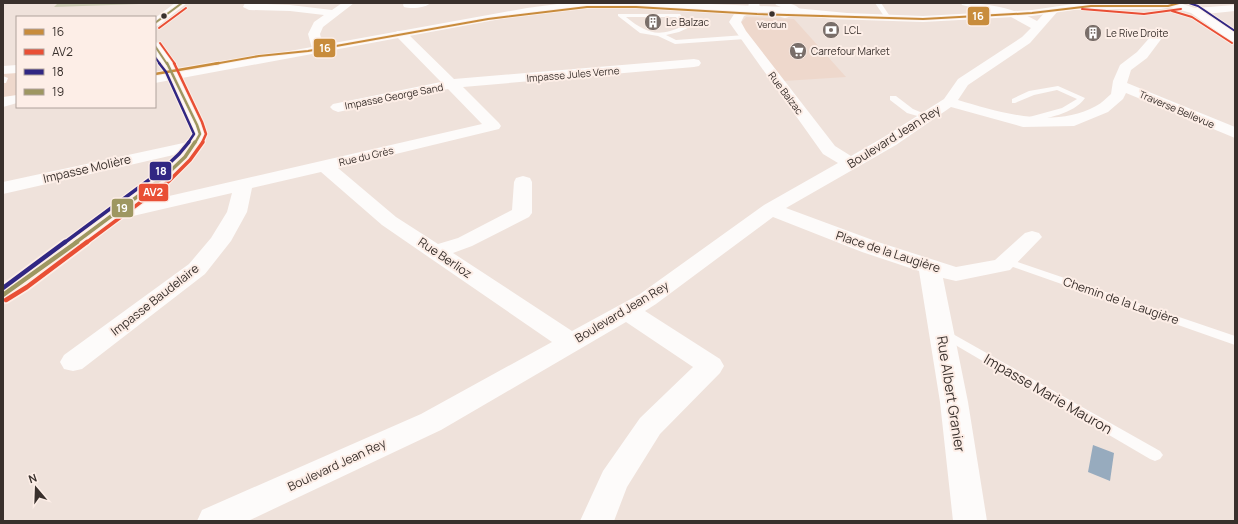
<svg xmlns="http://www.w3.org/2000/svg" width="1238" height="524" viewBox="0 0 1238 524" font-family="Manrope,sans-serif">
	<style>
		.built { fill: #eed8cc }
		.green { fill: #cfcdb6 }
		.water { fill: #97abbe }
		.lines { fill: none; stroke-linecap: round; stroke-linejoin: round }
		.lane { fill: #fdfbfa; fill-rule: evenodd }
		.street { fill: #fdfbfa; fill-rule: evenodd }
		.secondary { fill: #fdfbfa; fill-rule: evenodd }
		.bus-1-far1-casing { stroke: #fdeee7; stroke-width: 3.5 }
		.bus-1-casing { stroke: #fdeee7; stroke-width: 4.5 }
		.bus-2-far3-casing { stroke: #fdeee7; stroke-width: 3.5 }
		.bus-2-far2-casing { stroke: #fdeee7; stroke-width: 4.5 }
		.bus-2-far1-casing { stroke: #fdeee7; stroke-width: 6 }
		.bus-2-casing { stroke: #fdeee7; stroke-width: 8 }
		.bus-3-far3-casing { stroke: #fdeee7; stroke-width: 3.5 }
		.bus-3-far2-casing { stroke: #fdeee7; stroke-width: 4.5 }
		.bus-3-far1-casing { stroke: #fdeee7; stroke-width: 6 }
		.bus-3-casing { stroke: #fdeee7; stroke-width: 8 }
		.bus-4-far3-casing { stroke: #fdeee7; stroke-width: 3.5 }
		.bus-4-far2-casing { stroke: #fdeee7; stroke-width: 4.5 }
		.bus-4-far1-casing { stroke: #fdeee7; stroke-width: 6 }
		.bus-4-casing { stroke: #fdeee7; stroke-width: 8 }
		.bus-1-far1 { stroke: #c88c3c; stroke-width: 2 }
		.bus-1 { stroke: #c88c3c; stroke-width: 2.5 }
		.bus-2-far3 { stroke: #e94f35; stroke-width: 2 }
		.bus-2-far2 { stroke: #e94f35; stroke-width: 2.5 }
		.bus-2-far1 { stroke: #e94f35; stroke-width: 3.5 }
		.bus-2 { stroke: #e94f35; stroke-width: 4.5 }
		.bus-3-far3 { stroke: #312783; stroke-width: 2 }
		.bus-3-far2 { stroke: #312783; stroke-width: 2.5 }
		.bus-3-far1 { stroke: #312783; stroke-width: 3.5 }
		.bus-3 { stroke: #312783; stroke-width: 4.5 }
		.bus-4-far3 { stroke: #9e9761; stroke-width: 2 }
		.bus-4-far2 { stroke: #9e9761; stroke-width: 2.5 }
		.bus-4-far1 { stroke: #9e9761; stroke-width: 3.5 }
		.bus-4 { stroke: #9e9761; stroke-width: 4.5 }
		.bus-dot { fill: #39302c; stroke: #fdeee7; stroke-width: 1.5 }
		.labels { text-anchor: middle; stroke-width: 4; stroke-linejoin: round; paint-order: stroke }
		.far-bus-label { font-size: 9px; fill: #39302c; stroke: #fdeee7 }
		.far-poi-label { font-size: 10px; fill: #39302c; stroke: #fdeee7; text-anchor: start }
		.far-street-label { font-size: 10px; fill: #39302c; stroke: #fdeee7 }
		.street-label { font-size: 12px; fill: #39302c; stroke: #fdeee7 }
		.near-street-label { font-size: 14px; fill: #39302c; stroke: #fdeee7 }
		.line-badge { stroke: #fdeee7; stroke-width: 1.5 }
		.badge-label { font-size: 11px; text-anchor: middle; font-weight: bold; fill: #fff }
	</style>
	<rect width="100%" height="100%" fill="#efe2db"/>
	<g class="built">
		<polygon points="746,17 794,19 846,77 784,81 740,24"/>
		<polygon points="3,71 17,71 17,97 3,99"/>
	</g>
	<polygon class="green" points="58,3 168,3 54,7"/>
	<polygon class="water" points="1093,445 1114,453 1110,481 1088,472"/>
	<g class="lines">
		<g class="lane">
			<polygon points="875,3 881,3 891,18 890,19 886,19"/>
			<path d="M618 14H680L690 27 679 32 666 35 676 40 745 35 748 37 745 39 675 44 658 36 640 33 618 16ZM626 17H676L683 26C658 38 646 33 626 17Z"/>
			<polygon points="3,76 8,78 6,83 3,83"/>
			<path d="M1058 86 1085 98C1073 115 1047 117 1028 123H1022V119L1062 108 1077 99 1057 90 1034 95 1015 103H1012V99L1029 91Z"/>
			<polygon points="890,96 896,96 913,109 932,117 928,119 907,113 890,100"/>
			<polygon points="1006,258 1235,336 1235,345 1002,263 1001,261 1002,259"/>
			<polygon points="944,329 1160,451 1163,455 1160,459 1155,461 1150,459 940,336 938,333 940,330"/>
		</g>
		<g class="street">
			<polygon points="245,3 290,5 332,10 342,3 354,3 323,27 320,34 324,49 323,52 313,52 308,34 314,22 324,15 290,11 249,10 243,7"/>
			<path d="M404 3H430C426 8 411 9 404 7L403 5Z"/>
			<path d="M749 3H759L760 8 755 12 744 16 741 22 746 31 835 146 851 156 884 137 944 99 958 79 1022 37 1031 28 1011 17 962 5 961 3C987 3 1014 8 1037 21L1048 9 1052 8 1058 11 1030 43 968 85 958 100C1002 113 1053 129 1096 106 1102 103 1106 98 1111 94L1113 81 1120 65 1137 52 1152 35H1160L1162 38 1147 58 1131 70 1127 83 1235 127V138L1126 93 1123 99 1108 112 1074 126 1023 127 951 107 896 145 786 208 878 242 956 267 995 260 1025 233 1032 231 1039 233 1042 237 1010 270 956 281 943 278 968 402 987 521H953L940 402 919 271 862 252 773 217 656 304 645 311 720 359 724 366 720 373 660 434 627 487 614 521H580L603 471 640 418 693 367 626 322 441 430 248 521H197L202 510 421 414 552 342 382 225 321 172 252 188 247 212 231 241 205 274 82 369 73 371 64 369 60 362 64 355 189 264 211 238 227 212 232 193 120 219 31 287 11 300 3 303V284L159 172 178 154 3 194V182L188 142 192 134 168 76 170 73 175 72 180 73 182 76 208 134C194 163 168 182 143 202L482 124 448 89 338 112 333 110 330 107 333 104 441 82 397 37 395 34 397 31H405L454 79 694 59 699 60 701 63 699 66 694 67 463 87 499 123 501 126 499 129 338 168 396 217 438 244 458 238 512 210 514 182 516 178 523 176 530 178 532 182V213L529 217 472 246 453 253 572 331 640 294 764 205 838 163 823 154 729 22 736 11 748 7Z"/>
			<path d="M775 3C784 3 793 2 800 9L796 15 785 18 781 17 779 15 781 13 788 10 776 5Z"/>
			<polygon points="1170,3 1179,3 1195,8 1235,5 1235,11 1206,14 1235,32 1235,42 1231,41 1191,13 1170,7 1169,5"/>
		</g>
		<g class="secondary">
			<polygon points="175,3 187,3 159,25 155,27 155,18"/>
			<polygon points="565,3 687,3 784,7 847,13 923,16 1032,10 1080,3 1184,3 1183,5 1161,9 1103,9 1074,10 1032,16 923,22 832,19 784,13 627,7 567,9 527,14 155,83 155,75 166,73 155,56 155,42 159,43 179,71 527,8"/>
			<polygon points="17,65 17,73 3,74 3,66"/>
			<polygon points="17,95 17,103 3,107 3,97"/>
		</g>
		<defs>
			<polyline id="bus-1-far1" points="214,64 259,56 308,51 488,19 587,7 636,7 757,14 923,19 1032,13 1091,6 1168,6 1179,3"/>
			<polyline id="bus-1" points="155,74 219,63"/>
			<g id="bus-2-far3">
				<polyline points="1082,9 1144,14 1181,9"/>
				<polyline points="1172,11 1192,17 1232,43"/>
				<polyline points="159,28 186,8"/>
				<polyline points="160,43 175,64"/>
			</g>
			<polyline id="bus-2-far2" points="174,63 202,122 206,134 202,143"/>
			<polyline id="bus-2-far1" points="86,243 169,181 190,160 203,142"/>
			<polyline id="bus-2" points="6,300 27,287 87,242"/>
			<g id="bus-3-far3">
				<polyline points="1189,3 1198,6 1235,31"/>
				<polyline points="155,57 160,64"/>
			</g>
			<polyline id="bus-3-far2" points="159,63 166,72 194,134 188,143"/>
			<polyline id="bus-3-far1" points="64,243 161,171 179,154 189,142"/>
			<polyline id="bus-3" points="3,288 65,242"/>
			<g id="bus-4-far3">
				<polyline points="155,23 182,3"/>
				<polyline points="155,46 167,64"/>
			</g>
			<polyline id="bus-4-far2" points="167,63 197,125 200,134 195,143"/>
			<polyline id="bus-4-far1" points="75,243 165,176 185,157 195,142"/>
			<polyline id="bus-4" points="3,295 77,242"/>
		</defs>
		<use href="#bus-1-far1" class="bus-1-far1-casing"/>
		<use href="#bus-1" class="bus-1-casing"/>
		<use href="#bus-2-far3" class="bus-2-far3-casing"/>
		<use href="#bus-2-far2" class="bus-2-far2-casing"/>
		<use href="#bus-2-far1" class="bus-2-far1-casing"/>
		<use href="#bus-2" class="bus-2-casing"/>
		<use href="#bus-3-far3" class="bus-3-far3-casing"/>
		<use href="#bus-3-far2" class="bus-3-far2-casing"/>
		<use href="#bus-3-far1" class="bus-3-far1-casing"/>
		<use href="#bus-3" class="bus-3-casing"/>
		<use href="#bus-4-far3" class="bus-4-far3-casing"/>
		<use href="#bus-4-far2" class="bus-4-far2-casing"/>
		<use href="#bus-4-far1" class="bus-4-far1-casing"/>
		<use href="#bus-4" class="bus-4-casing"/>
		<use href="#bus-1-far1" class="bus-1-far1"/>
		<use href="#bus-1" class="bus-1"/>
		<use href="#bus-2-far3" class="bus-2-far3"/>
		<use href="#bus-2-far2" class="bus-2-far2"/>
		<use href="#bus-2-far1" class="bus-2-far1"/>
		<use href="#bus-2" class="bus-2"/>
		<use href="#bus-3-far3" class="bus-3-far3"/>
		<use href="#bus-3-far2" class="bus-3-far2"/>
		<use href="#bus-3-far1" class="bus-3-far1"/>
		<use href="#bus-3" class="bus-3"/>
		<use href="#bus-4-far3" class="bus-4-far3"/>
		<use href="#bus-4-far2" class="bus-4-far2"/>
		<use href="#bus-4-far1" class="bus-4-far1"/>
		<use href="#bus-4" class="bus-4"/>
	</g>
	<defs>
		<symbol id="building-disc" viewBox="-11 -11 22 22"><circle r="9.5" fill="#796e69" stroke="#fdeee7"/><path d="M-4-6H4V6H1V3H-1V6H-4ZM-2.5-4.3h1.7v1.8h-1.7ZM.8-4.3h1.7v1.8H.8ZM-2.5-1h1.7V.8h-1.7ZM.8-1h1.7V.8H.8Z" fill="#fff"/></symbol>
		<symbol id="bank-disc" viewBox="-11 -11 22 22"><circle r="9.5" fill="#796e69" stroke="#fdeee7"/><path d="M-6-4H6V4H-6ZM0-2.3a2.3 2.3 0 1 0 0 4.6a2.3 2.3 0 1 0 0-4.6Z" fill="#fff"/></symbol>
		<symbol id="supermarket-disc" viewBox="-11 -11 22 22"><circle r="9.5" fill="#796e69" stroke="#fdeee7"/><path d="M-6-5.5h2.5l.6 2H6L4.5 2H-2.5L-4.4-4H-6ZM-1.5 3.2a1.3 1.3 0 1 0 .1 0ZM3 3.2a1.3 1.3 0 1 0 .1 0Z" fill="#fff"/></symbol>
	</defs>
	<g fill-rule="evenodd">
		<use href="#building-disc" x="643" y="12" width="20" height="20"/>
		<use href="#bank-disc" x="821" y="20" width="20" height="20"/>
		<use href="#building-disc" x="1083" y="23" width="20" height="20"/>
		<use href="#supermarket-disc" x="788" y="41" width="20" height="20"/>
	</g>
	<g class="bus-dot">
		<circle cx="772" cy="14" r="3.5"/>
		<circle cx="164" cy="16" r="3.5"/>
	</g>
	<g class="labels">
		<g class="far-bus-label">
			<text x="772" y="28">Verdun</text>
		</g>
		<g class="far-poi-label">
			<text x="666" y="26">Le Balzac</text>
			<text x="844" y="34">LCL</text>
			<text x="1106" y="37">Le Rive Droite</text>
			<text x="811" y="55">Carrefour Market</text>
		</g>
		<g class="far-street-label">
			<text transform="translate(573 74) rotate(-5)" y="4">Impasse Jules Verne</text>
			<text transform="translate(786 93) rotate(53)" y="4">Rue Balzac</text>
			<text transform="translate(394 96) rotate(-11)" y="4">Impasse George Sand</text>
			<text transform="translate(1177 109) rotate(23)" y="4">Traverse Bellevue</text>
			<text transform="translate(366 156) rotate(-13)" y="4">Rue du Grès</text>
		</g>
		<g class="street-label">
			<text transform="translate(894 137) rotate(-32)" y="4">Boulevard Jean Rey</text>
			<text transform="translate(87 169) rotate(-13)" y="4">Impasse Molière</text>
			<text transform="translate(888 252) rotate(18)" y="4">Place de la Laugière</text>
			<text transform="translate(445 258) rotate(34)" y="4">Rue Berlioz</text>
			<text transform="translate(155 300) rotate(-38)" y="4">Impasse Baudelaire</text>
			<text transform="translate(1121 301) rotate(19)" y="4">Chemin de la Laugière</text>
			<text transform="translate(622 312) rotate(-31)" y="4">Boulevard Jean Rey</text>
			<text transform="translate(337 465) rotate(-25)" y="4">Boulevard Jean Rey</text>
		</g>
		<g class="near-street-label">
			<text transform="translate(951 394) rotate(81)" y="5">Rue Albert Granier</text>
			<text transform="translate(1048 394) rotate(30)" y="5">Impasse Marie Mauron</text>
		</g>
	</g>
	<g class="line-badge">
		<rect x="967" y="6" width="23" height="20" rx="4" fill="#c88c3c"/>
		<rect x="313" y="38" width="23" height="20" rx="4" fill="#c88c3c"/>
		<rect x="149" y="161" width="23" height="20" rx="4" fill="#312783"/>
		<rect x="138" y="183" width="31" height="19" rx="4" fill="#e94f35"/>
		<rect x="111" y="198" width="23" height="20" rx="4" fill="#9e9761"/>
	</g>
	<g class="badge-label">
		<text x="978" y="20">16</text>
		<text x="325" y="52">16</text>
		<text x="161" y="175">18</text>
		<text x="153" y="196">AV2</text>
		<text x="122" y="212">19</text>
	</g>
	<rect width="1238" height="524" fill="none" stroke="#39302c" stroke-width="8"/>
	<rect x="16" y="16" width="140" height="92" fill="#fdeee7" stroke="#afa29c"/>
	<rect x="24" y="29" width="20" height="6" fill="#c88c3c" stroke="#afa29c"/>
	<text x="52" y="36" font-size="12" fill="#39302c">16</text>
	<rect x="24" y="49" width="20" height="6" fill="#e94f35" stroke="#afa29c"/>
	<text x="52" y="56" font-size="12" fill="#39302c">AV2</text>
	<rect x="24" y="69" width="20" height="6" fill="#312783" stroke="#afa29c"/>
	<text x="52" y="76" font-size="12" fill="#39302c">18</text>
	<rect x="24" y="89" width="20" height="6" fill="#9e9761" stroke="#afa29c"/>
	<text x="52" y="96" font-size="12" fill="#39302c">19</text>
	<g transform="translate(36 488) rotate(341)" stroke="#fdeee7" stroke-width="3" paint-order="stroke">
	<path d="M0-3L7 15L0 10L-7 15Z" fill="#39302c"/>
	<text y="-6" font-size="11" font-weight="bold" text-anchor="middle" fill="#39302c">N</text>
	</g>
</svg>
